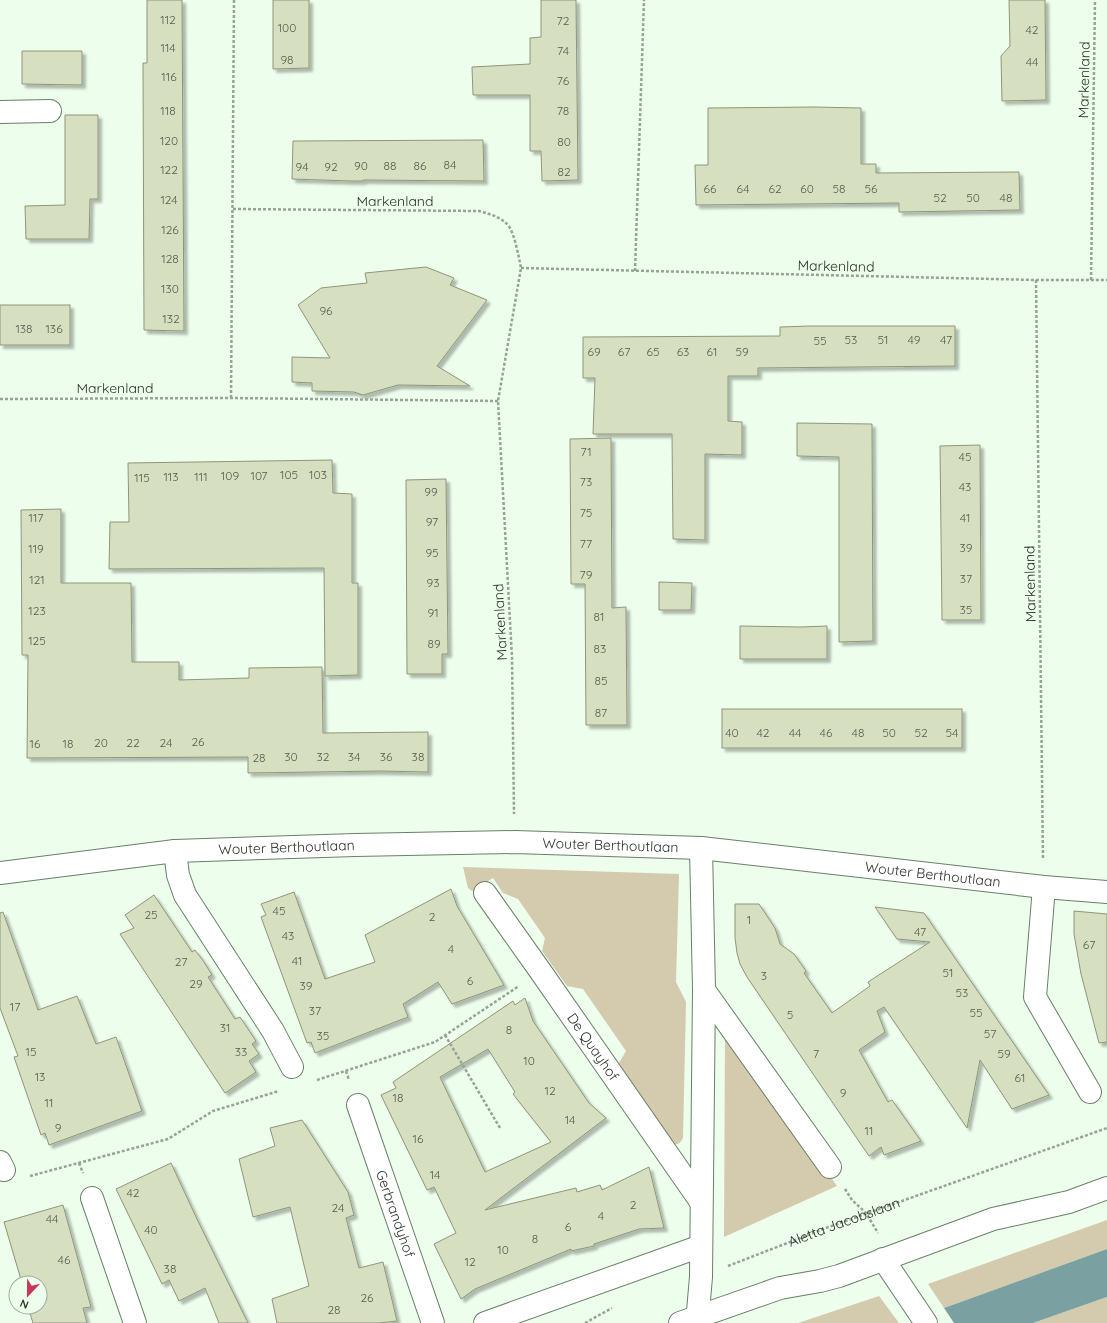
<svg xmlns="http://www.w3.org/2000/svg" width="1107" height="1323" viewBox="0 0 1107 1323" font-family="Quicksand,sans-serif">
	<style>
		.green { fill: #d4caad }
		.water { fill: #7ba0a2 }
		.building { fill: #d7dfc1; stroke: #8e9676; fill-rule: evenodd; filter: url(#shadow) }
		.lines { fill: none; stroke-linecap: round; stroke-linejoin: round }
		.minor-casing { stroke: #688068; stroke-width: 24 }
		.major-casing { stroke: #688068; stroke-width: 24 }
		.path { stroke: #96a496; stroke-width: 2.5; stroke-dasharray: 3 2; stroke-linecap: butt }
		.minor { stroke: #fff; stroke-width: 22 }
		.major { stroke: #fff; stroke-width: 22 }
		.labels { text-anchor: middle; stroke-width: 3; stroke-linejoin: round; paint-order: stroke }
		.number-label { font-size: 12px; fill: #545d4e }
		.street-label { font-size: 14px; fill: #283228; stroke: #edfeed }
	</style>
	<defs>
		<filter id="shadow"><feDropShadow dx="3.5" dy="3.5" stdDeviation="1" flood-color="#0004"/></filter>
	</defs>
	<rect width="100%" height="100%" fill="#edfeed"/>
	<g class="green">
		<path d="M463 867 679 874 676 982 686 1002 683 1138C679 1146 675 1146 668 1140L619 1063 626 1051 583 989 567 986 542 951 545 938 518 899 503 893 493 878 472 891 468 888Z"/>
		<polygon points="725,1033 837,1186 724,1237"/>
		<polygon points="1107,1220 1107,1249 944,1308 928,1284"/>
		<polygon points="879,1296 899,1323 798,1323"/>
		<polygon points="1107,1297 1107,1323 1033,1323"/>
	</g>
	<polygon class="water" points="1107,1249 1107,1297 1033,1323 954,1323 944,1308"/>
	<g class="building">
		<polygon points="147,0 182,0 184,331 144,330 143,63 147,63"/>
		<polygon points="273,0 309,0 309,68 273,69"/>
		<polygon points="541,0 576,0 578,180 542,181 541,151 530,151 530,95 473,95 472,67 530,64 530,38 541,37"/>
		<polygon points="1009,0 1045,0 1046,100 1002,101 1001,56 1010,46"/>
		<polygon points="22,51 82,51 82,85 22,84"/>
		<polygon points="815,107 861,108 861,164 876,164 876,173 1019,172 1020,210 899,212 899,203 696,205 695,165 708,165 708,108"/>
		<polygon points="65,115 98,115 98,199 90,199 89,239 26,239 25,206 65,205"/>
		<polygon points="483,140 484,181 363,180 363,181 351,181 292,179 293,141"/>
		<polygon points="426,267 454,278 450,285 487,300 437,366 470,386 398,385 363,395 354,392 312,391 312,383 292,382 292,357 330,358 298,305 321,288 367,283 365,273"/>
		<rect x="0" y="305" width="70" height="40"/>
		<polygon points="809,326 955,326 955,366 758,368 758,376 728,376 728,421 742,422 742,455 705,454 705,540 673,539 672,434 593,434 595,378 583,378 583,337 780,336 780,327"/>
		<polygon points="797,423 872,424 873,641 839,642 839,457 797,456"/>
		<polygon points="611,438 612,608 626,607 627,725 586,725 585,584 571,584 570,439"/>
		<polygon points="980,445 981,620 942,620 940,446"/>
		<polygon points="332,460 333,493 352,494 352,583 358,583 358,675 325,676 324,568 109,569 110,522 129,522 128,463"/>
		<polygon points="446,479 448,654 442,654 442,674 407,674 406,480"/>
		<polygon points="61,509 61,583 131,583 132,662 179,662 179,680 249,678 249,668 322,667 323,733 428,732 428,772 380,771 248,773 248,757 27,758 28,655 22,655 21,510"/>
		<polygon points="659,582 692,583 691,610 659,610"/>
		<polygon points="740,626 800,627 827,626 827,659 740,659"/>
		<rect x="722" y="709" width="240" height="39"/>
		<polygon points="451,889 457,906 504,985 452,1004 438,982 403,1004 408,1017 315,1053 311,1042 307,1043 261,917 266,915 261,904 294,892 325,979 375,962 365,935"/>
		<polygon points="154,895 192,952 195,950 204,962 212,975 208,977 235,1019 240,1017 256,1041 252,1044 259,1054 249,1061 256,1072 225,1093 120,934 134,928 125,915"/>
		<polygon points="735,904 759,904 775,928 780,944 794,954 806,971 804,973 832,1013 870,986 868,982 930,942 897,939 875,907 924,913 1049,1095 1012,1109 980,1060 967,1128 884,1007 877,1011 885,1032 859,1050 888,1102 892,1100 921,1141 884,1155 881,1147 869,1156 747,977 740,964 737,953 735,938"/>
		<polygon points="1074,911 1107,914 1107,1042 1099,1043 1081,974 1074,934"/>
		<polygon points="3,912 38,1010 77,996 96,1044 116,1037 142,1111 49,1145 45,1133 41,1135 14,1057 18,1056 0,1008 0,913"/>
		<path d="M525 998 533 1021 589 1103 606 1118 485 1210 576 1188 577 1192 600 1185 602 1190 649 1167 664 1228 639 1229 594 1244V1246L571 1251V1249L475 1289 461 1299 434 1244 456 1233 434 1187 427 1190 381 1095 396 1088 393 1082 513 1001 515 1005ZM488 1049 515 1092 513 1094 551 1142 485 1172 440 1077Z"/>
		<polygon points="302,1120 348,1192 354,1215 346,1218 359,1268 383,1262 397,1321 379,1323 277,1323 272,1299 309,1286 290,1207 253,1217 239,1159 275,1146 270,1128"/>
		<polygon points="171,1163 196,1217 248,1323 219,1323 205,1288 179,1301 169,1280 162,1284 116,1189"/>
		<polygon points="63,1205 91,1307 83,1308 87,1323 33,1323 28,1307 40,1307 40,1283 22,1283 4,1222"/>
	</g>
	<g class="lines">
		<defs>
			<g id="minor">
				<polyline points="0,112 50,111"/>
				<polyline points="175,851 178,875 185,895 273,1031 292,1067"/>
				<path id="s2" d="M0 873 175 851 355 845 515 842 701 848 1044 887 1107 892"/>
				<polyline points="1044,887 1035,997 1090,1092"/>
				<path id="s3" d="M485 893 541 972 701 1202"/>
				<polyline points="704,990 830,1167"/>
				<path id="s4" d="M358 1105 433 1323"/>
				<polyline points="0,1162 4,1170"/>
				<polyline points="92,1198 135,1323"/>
				<polyline points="883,1259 926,1323"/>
				<polyline points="485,1323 701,1246"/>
				<polyline points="697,1323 701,1277 704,990 701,848"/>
			</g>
			<polyline id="major" points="680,1323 780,1288 820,1281 839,1276 993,1219 1069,1202 1107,1188"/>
		</defs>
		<use href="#minor" class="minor-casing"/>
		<use href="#major" class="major-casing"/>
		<g class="path">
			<path d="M233 209 479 211C489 214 499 216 507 224 514 230 519 258 521 268L498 401 512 658 514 814"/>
			<polyline points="521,268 1036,280 1107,280"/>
			<polyline points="635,271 644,0"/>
			<polyline points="1036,280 1043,860"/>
			<polyline points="1091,280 1095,0"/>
			<polyline points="231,398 234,0"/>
			<polyline points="0,399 231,398 498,401"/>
			<polyline points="445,1035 500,1128"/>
			<polyline points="346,1071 349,1080"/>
			<polyline points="317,1080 435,1042 519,986"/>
			<polyline points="79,1163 83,1173"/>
			<polyline points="30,1176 168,1139 213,1111 279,1091"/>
			<polyline points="845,1189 852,1200 866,1213 878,1233"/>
			<path id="s1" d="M728 1266 826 1228 1107 1128"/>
			<polyline points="585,1323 612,1308"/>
		</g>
		<use href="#minor" class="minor"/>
		<use href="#major" class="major"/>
	</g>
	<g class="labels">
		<g class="number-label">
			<text x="168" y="24">112</text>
			<text x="563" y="25">72</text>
			<text x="287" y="32">100</text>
			<text x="1032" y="34">42</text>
			<text x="168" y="52">114</text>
			<text x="563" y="55">74</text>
			<text x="287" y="64">98</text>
			<text x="1032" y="66">44</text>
			<text x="169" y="81">116</text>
			<text x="563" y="85">76</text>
			<text x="168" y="115">118</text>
			<text x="563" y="115">78</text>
			<text x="169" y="145">120</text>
			<text x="564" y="146">80</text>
			<text x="450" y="169">84</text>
			<text x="361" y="170">90</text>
			<text x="390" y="170">88</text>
			<text x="420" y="170">86</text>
			<text x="302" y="171">94</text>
			<text x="331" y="171">92</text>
			<text x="169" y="174">122</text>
			<text x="564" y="176">82</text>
			<text x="710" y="193">66</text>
			<text x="743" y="193">64</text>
			<text x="775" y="193">62</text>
			<text x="807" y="193">60</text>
			<text x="839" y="193">58</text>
			<text x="871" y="193">56</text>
			<text x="940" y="202">52</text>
			<text x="973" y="202">50</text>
			<text x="1006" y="202">48</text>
			<text x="169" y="204">124</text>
			<text x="170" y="234">126</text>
			<text x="170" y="263">128</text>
			<text x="170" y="293">130</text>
			<text x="326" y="315">96</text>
			<text x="171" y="323">132</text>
			<text x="24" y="333">138</text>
			<text x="54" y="333">136</text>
			<text x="851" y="344">53</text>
			<text x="883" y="344">51</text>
			<text x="914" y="344">49</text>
			<text x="946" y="344">47</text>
			<text x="820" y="345">55</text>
			<text x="594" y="356">69</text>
			<text x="624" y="356">67</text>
			<text x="653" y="356">65</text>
			<text x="683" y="356">63</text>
			<text x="712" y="356">61</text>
			<text x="742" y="356">59</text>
			<text x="586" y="456">71</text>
			<text x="965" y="461">45</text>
			<text x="289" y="479">105</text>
			<text x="318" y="479">103</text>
			<text x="230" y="480">109</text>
			<text x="259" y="480">107</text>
			<text x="171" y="481">113</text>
			<text x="201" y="481">111</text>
			<text x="142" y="482">115</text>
			<text x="586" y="486">73</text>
			<text x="965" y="491">43</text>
			<text x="431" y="496">99</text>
			<text x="586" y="517">75</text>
			<text x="36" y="522">117</text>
			<text x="965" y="522">41</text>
			<text x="432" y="526">97</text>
			<text x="586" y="548">77</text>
			<text x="966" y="552">39</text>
			<text x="36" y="553">119</text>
			<text x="432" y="557">95</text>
			<text x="586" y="579">79</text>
			<text x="966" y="583">37</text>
			<text x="37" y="584">121</text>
			<text x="433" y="587">93</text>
			<text x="966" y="614">35</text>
			<text x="37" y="615">123</text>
			<text x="433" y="617">91</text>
			<text x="599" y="621">81</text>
			<text x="37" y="645">125</text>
			<text x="434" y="648">89</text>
			<text x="600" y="653">83</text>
			<text x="601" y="685">85</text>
			<text x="601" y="717">87</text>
			<text x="732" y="737">40</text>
			<text x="763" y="737">42</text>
			<text x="795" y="737">44</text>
			<text x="826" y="737">46</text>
			<text x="858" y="737">48</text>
			<text x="889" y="737">50</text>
			<text x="921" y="737">52</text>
			<text x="952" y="737">54</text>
			<text x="198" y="746">26</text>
			<text x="101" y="747">20</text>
			<text x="133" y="747">22</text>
			<text x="166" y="747">24</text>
			<text x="35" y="748">16</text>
			<text x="68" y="748">18</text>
			<text x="291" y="761">30</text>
			<text x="323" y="761">32</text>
			<text x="354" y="761">34</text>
			<text x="386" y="761">36</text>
			<text x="418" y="761">38</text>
			<text x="259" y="762">28</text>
			<text x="279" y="915">45</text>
			<text x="151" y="919">25</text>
			<text x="432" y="921">2</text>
			<text x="749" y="924">1</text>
			<text x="920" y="936">47</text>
			<text x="288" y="940">43</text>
			<text x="1089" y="949">67</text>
			<text x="451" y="953">4</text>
			<text x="297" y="965">41</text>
			<text x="181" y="966">27</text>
			<text x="948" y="977">51</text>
			<text x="764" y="980">3</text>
			<text x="470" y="985">6</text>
			<text x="196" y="988">29</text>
			<text x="306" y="990">39</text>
			<text x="962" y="997">53</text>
			<text x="15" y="1011">17</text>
			<text x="315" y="1015">37</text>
			<text x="976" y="1017">55</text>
			<text x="790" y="1019">5</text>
			<text x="225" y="1032">31</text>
			<text x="509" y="1034">8</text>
			<text x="990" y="1038">57</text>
			<text x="323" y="1040">35</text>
			<text x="31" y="1056">15</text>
			<text x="241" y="1056">33</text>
			<text x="816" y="1058">7</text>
			<text x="1004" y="1058">59</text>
			<text x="529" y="1065">10</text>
			<text x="40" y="1081">13</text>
			<text x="1020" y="1082">61</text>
			<text x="550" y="1095">12</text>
			<text x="843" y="1097">9</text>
			<text x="398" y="1102">18</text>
			<text x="49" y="1107">11</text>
			<text x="570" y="1124">14</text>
			<text x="58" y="1132">9</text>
			<text x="869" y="1135">11</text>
			<text x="418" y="1143">16</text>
			<text x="435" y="1179">14</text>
			<text x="133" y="1197">42</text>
			<text x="633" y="1209">2</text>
			<text x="338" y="1212">24</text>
			<text x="601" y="1220">4</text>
			<text x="52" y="1223">44</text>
			<text x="568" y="1231">6</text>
			<text x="151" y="1234">40</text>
			<text x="535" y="1243">8</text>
			<text x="503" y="1254">10</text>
			<text x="64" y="1264">46</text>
			<text x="470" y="1266">12</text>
			<text x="170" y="1273">38</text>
			<text x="367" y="1302">26</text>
			<text x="334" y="1314">28</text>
		</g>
		<g class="street-label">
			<text transform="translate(1084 80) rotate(-89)" y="5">Markenland</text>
			<text x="395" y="206">Markenland</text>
			<text transform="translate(836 266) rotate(1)" y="5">Markenland</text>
			<text x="115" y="393">Markenland</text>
			<text transform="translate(1030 584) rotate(-91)" y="5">Markenland</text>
			<text transform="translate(500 622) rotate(-93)" y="5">Markenland</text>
			<text dy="5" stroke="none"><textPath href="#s2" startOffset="612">Wouter Berthoutlaan</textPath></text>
			<text dy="5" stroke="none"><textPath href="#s2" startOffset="288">Wouter Berthoutlaan</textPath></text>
			<text dy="5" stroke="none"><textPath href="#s2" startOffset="936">Wouter Berthoutlaan</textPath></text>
			<text dy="5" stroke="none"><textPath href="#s3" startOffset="188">De Quayhof</textPath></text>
			<text dy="5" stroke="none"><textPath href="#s4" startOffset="115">Gerbrandyhof</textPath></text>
			<text dy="5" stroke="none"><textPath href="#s1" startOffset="124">Aletta Jacobslaan</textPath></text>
		</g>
	</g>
	<g transform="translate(28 1295) rotate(202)"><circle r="19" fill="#edfeed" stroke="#9eac9e"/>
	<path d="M0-3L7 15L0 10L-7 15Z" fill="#c7375d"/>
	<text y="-6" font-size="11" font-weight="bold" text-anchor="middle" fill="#283228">N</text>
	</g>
</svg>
